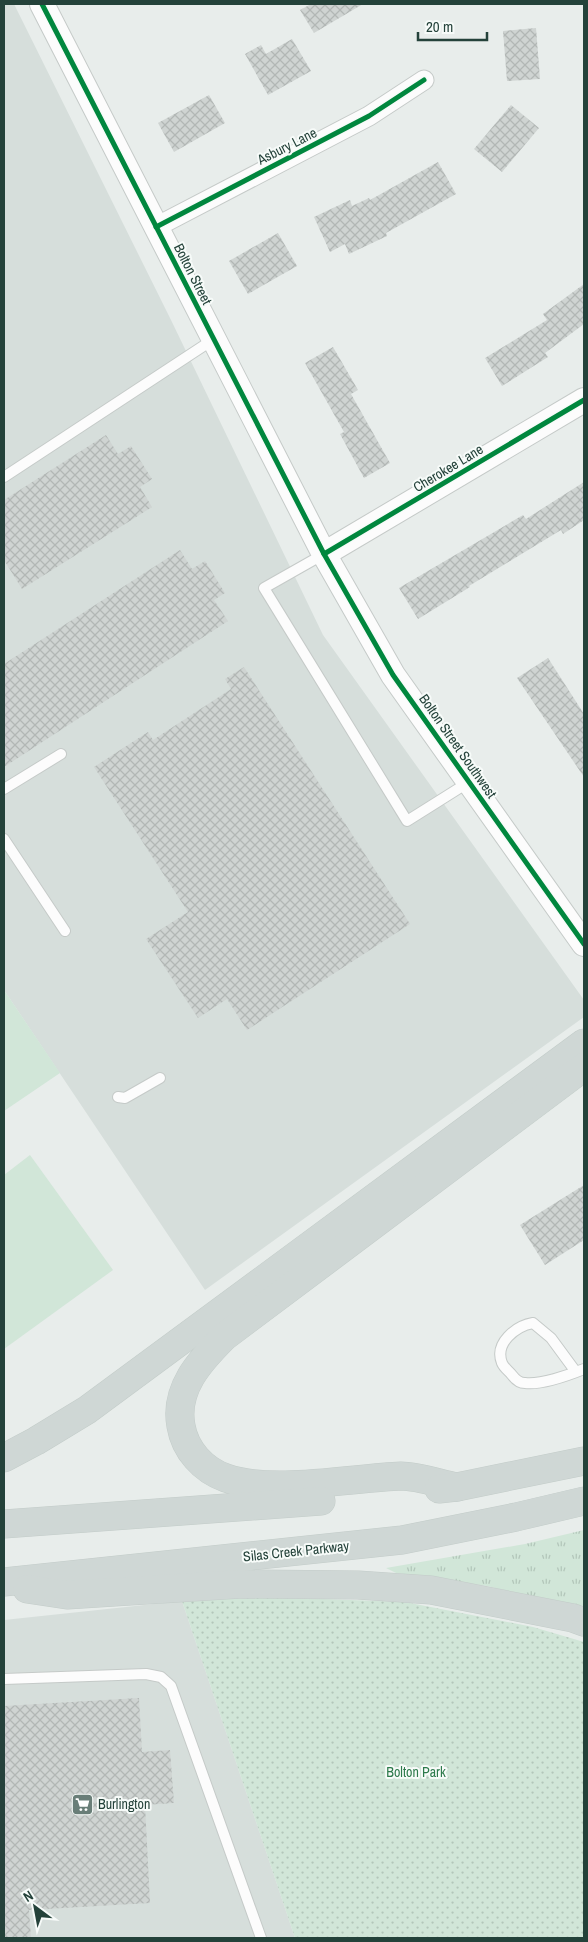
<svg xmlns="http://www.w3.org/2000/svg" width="588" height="1942" viewBox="0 0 588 1942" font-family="'Archivo Narrow',sans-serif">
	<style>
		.built { fill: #d6dedb }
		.grass { fill: url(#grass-tufts) }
		.park { fill: url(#park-dots) }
		.pitch { fill: #d1e6d8 }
		.building { fill: url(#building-cross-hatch) }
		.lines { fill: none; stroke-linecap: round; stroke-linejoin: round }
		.service-casing { stroke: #c5cac8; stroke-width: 12 }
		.minor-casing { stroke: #c5cac8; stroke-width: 21 }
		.tertiary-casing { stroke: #c5cac8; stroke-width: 26 }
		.primary-casing { stroke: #c3ccc9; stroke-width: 29 }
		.service { stroke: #fcfcfc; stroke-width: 10 }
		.minor { stroke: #fcfcfc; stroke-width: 19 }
		.tertiary { stroke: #fcfcfc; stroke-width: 24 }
		.primary { stroke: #cfd7d5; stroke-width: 28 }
		.cycleway-casing { stroke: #f7fbf9; stroke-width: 8 }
		.cycleway { stroke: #00873e; stroke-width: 5 }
		.labels { text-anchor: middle; stroke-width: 4; stroke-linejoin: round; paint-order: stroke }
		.street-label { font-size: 14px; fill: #24423a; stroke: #f7fbf9 }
		.park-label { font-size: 14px; fill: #2d7a4b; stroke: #f7fbf9 }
		.poi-label { font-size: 14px; fill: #24423a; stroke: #f7fbf9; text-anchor: start }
	</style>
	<defs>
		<pattern id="grass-tufts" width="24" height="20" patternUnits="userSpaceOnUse" patternTransform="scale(1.25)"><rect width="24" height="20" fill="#d1e6d8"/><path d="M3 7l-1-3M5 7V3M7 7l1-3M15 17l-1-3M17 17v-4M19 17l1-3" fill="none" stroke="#b3c6ba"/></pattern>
		<pattern id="park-dots" width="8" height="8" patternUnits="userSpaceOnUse" patternTransform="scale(1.25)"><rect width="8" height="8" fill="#d1e6d8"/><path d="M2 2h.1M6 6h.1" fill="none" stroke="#b3c6ba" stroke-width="1.8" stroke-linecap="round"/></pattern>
		<pattern id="building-cross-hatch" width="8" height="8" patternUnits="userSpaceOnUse" patternTransform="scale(1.25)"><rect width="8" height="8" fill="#cfd4d2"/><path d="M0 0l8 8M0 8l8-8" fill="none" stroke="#b2b7b5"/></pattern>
	</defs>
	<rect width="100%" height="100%" fill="#e8edeb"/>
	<g class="built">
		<polygon points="4,4 14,4 171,320 323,635 584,1000 584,1017 205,1290 4,990"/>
		<polygon points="182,1601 295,1938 4,1938 4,1620"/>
	</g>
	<polygon class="grass" points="584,1530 584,1609 487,1586 396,1573 386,1568 525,1544"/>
	<polygon class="park" points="269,1597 405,1602 533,1627 584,1642 584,1938 295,1938 182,1601"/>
	<g class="pitch">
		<polygon points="4,990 60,1073 4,1111"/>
		<polygon points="30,1155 113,1270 4,1349 4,1175"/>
	</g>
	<g class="building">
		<polygon points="311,4 363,4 314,33 300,10"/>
		<polygon points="536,28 540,79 507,81 503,31"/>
		<polygon points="292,39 311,71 268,95 245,54 261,45 266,54"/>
		<polygon points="209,95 225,123 174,152 158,123"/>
		<polygon points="511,105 539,128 502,172 474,149"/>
		<polygon points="438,162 456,194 386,233 387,236 349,254 345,244 330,252 314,217 350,200 352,206 369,198 370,200"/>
		<polygon points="278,233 297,266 248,294 229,261"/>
		<polygon points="584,284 584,324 545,353 548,357 502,386 485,358 547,320 543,314"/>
		<polygon points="333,347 358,390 351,394 390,463 364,478 340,434 344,432 305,363"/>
		<polygon points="106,435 118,454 131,446 152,479 140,487 152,507 22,589 4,560 4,500"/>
		<polygon points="584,482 584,520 563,534 561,530 469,586 470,587 418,619 399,588 523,515 526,519"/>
		<polygon points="180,550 192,569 205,561 225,593 214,600 228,621 4,767 4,664"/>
		<polygon points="548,658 584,714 584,777 517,678"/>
		<polygon points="244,667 410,924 247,1030 227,999 198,1018 146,939 188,912 94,767 148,732 153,740 231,689 225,679"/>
		<polygon points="584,1185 584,1240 545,1265 520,1225"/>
		<polygon points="139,1698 142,1752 170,1750 174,1803 145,1805 150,1903 29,1910 31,1938 4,1938 4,1706"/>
	</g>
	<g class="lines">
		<defs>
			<g id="service">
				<polyline points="4,477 214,339"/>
				<polyline points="324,554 264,588 407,821 469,782"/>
				<polyline points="4,789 61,754"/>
				<polyline points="4,839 65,931"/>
				<polyline points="118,1097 125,1098 160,1078"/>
				<path d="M576 1372 551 1338 533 1323C516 1326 494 1343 502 1363 504 1368 509 1371 512 1375 515 1379 520 1383 525 1383 540 1385 569 1375 584 1369"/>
				<polyline points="4,1679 146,1674 161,1677 171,1686 261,1938"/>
			</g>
			<polyline id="minor" points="156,227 369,116 424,80"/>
			<g id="tertiary">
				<polyline points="42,4 324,554 393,675 584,944"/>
				<polyline points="324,554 584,400"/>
			</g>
			<g id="primary">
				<polyline points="4,1458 36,1441 87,1410 584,1043"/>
				<path d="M457 1487C441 1484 417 1476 401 1476 352 1478 271 1494 226 1478 203 1470 185 1450 181 1426 174 1389 200 1361 224 1337L584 1067"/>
				<polyline points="439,1489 457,1487 584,1461"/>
				<polyline points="4,1524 321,1501"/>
				<polyline points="4,1582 402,1540 516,1517 584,1501"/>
				<polyline points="27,1589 67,1595 241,1584 358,1585 431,1590 573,1618 584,1622"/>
			</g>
		</defs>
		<use href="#service" class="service-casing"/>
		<use href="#minor" class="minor-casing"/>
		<use href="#tertiary" class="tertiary-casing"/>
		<use href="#primary" class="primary-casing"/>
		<use href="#service" class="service"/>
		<use href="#minor" class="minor"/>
		<use href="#tertiary" class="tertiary"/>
		<use href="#primary" class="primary"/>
		<defs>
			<g id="cycleway">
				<polyline points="42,4 324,554 393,675 584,944"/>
				<polyline points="156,227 369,116 424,80"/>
				<polyline points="324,554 584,400"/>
			</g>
		</defs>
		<use href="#cycleway" class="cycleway-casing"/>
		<use href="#cycleway" class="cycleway"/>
	</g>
	<defs>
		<symbol id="supermarket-square" viewBox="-11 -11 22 22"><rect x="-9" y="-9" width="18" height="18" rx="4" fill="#697e78" stroke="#f7fbf9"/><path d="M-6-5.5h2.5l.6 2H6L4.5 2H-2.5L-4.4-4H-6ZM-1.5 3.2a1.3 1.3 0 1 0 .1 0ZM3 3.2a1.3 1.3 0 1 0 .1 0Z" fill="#fff"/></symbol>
	</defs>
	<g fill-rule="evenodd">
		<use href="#supermarket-square" x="70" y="1792" width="25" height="25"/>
	</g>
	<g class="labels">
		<g class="street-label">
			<text transform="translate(287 146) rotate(-27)" y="5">Asbury Lane</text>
			<text transform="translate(193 274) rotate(63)" y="5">Bolton Street</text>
			<text transform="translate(448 468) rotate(-31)" y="5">Cherokee Lane</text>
			<text transform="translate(458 746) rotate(55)" y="5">Bolton Street Southwest</text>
			<text transform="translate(296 1551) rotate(-6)" y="5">Silas Creek Parkway</text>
		</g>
		<g class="park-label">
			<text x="416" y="1777">Bolton Park</text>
		</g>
		<g class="poi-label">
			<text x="98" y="1809">Burlington</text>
		</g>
	</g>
	<rect width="588" height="1942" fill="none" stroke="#24423a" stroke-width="10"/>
	<g transform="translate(35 1907) rotate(328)" stroke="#f7fbf9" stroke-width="4" paint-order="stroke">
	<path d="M0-4L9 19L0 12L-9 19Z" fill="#24423a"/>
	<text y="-8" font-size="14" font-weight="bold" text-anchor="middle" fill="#24423a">N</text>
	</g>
	<path d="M418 32v8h69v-8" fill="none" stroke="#24423a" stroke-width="2.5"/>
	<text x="426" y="32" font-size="15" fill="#24423a" stroke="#f7fbf9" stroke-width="4" paint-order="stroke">20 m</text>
</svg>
